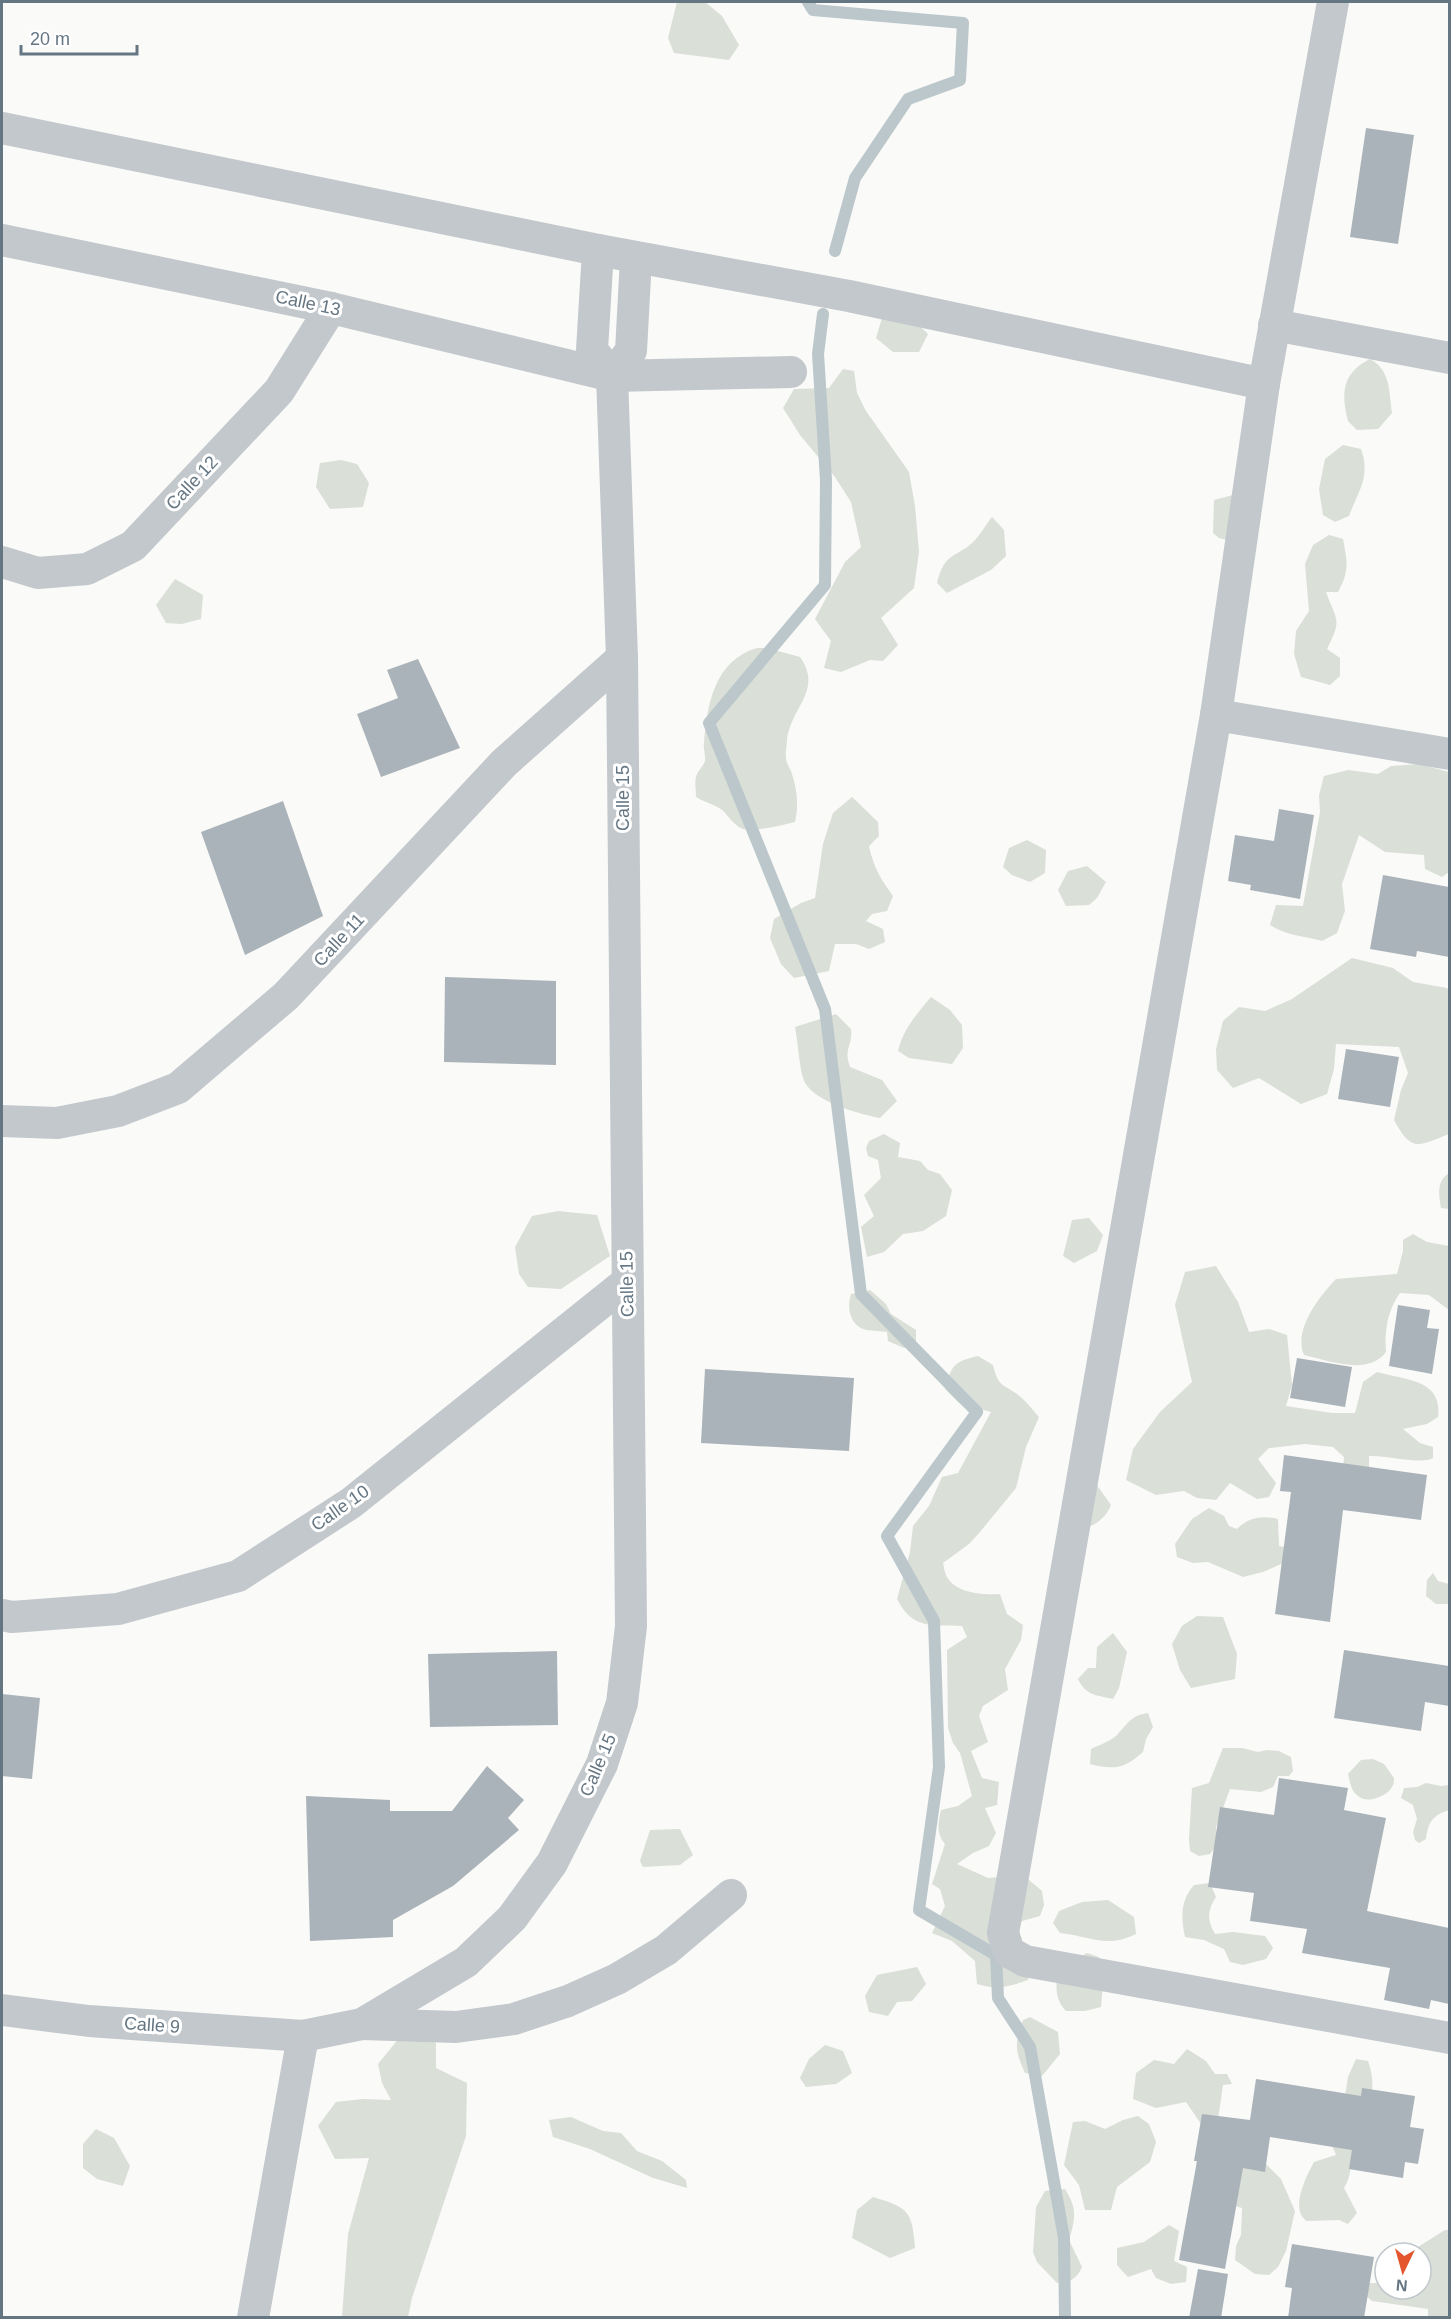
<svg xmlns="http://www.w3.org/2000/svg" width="1451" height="2319" viewBox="0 0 1451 2319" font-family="Helvetica,sans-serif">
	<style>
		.green { fill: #dadfd7 }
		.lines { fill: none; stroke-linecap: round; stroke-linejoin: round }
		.stream { stroke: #bbc7cb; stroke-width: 12 }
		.building { fill: #aab3b9 }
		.street { stroke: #c3c8cc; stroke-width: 32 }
		.labels { text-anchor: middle; stroke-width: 6; stroke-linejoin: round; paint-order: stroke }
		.street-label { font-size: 18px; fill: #657683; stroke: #fff }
	</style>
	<rect width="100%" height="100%" fill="#fafaf8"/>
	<g class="green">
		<polygon points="677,2 705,2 722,16 739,45 729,60 674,53 668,38"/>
		<polygon points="906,313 928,334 919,352 893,352 876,338 882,318"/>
		<path d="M1370 359C1391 370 1389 393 1392 413L1378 429 1357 430 1348 421C1341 393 1342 373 1370 359Z"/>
		<polygon points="843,369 854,371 857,393 866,411 909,472 915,506 919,552 914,588 881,618 898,645 883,661 870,660 841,672 824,668 831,641 815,619 845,562 861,547 851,502 835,477 800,435 783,408 794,389 829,388"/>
		<path d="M1343 445 1361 449C1371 477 1358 491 1349 516L1335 522 1323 515 1319 489 1325 459Z"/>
		<polygon points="341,460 357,464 369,483 363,507 330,509 316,487 320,463"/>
		<polygon points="1237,494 1236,542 1219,538 1213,533 1214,500"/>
		<path d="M992 517 1004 530 1006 556 991 570 947 593 937 583C945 550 957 559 975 540 981 534 986 524 992 517Z"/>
		<path d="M1329 535 1343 539C1347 561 1350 571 1338 592H1326C1336 621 1343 618 1327 649L1340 658V676L1330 685 1301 677 1294 654 1296 631 1309 611 1305 564 1313 545Z"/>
		<polygon points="175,579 203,595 201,619 182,624 166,623 156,605"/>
		<path d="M757 648H767L800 657C823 690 792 706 787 739 787 745 785 752 786 758 786 762 789 767 791 771 797 788 799 805 795 822 783 825 755 832 743 829 733 825 728 815 722 810 716 805 704 802 696 797 696 789 694 780 697 774 699 770 704 765 705 761 706 756 703 749 704 743 707 704 715 660 757 648Z"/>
		<path d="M1419 764 1449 772V872L1442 877 1425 869 1424 855 1385 852 1359 835 1342 884 1345 911 1337 933 1322 941C1305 936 1284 935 1270 925L1276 905 1303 906 1320 812 1319 795 1324 776 1348 770 1378 774 1391 766Z"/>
		<path d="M852 797 878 822 879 836 869 846C873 866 881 880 893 896L887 911 872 914 866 921 883 929 885 942 869 949 856 944H835L829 971 794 978 781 964 770 938 774 919 801 903 815 898 823 844 833 813Z"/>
		<polygon points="1027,840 1046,850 1045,873 1030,882 1012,875 1003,867 1009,848"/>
		<polygon points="1087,866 1106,882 1097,898 1089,905 1066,906 1058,890 1068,871"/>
		<path d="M1352 958 1393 968 1413 982 1447 988 1449 990V1134C1418 1146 1412 1153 1394 1120L1401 1090 1408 1073 1399 1047 1336 1044 1334 1069 1327 1094 1301 1104 1259 1078 1233 1088 1217 1070 1216 1049 1223 1021 1239 1007 1265 1011 1292 999Z"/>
		<path d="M931 997 950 1010 962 1025 963 1048 952 1064 909 1058 898 1051C903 1029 917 1014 931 997Z"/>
		<path d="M836 1014 851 1029C853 1046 843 1048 850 1067L882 1080 897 1101 880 1118C859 1114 810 1101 803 1078 799 1064 798 1042 795 1027Z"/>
		<polygon points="884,1134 900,1143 898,1157 920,1161 928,1170 940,1174 952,1190 946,1216 923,1231 903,1234 884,1252 867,1257 861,1227 874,1216 864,1195 881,1178 878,1160 868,1156 866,1148 869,1141"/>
		<path d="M1449 1173V1209L1441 1208C1439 1194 1436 1182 1449 1173Z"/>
		<polygon points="558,1211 597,1215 610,1256 561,1289 528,1287 519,1274 515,1247 532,1216"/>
		<polygon points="1089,1218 1103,1235 1097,1251 1074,1263 1063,1256 1072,1220"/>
		<path d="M1413 1234 1427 1242 1449 1246V1310L1429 1295 1400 1293C1388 1309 1384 1331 1386 1352 1368 1376 1330 1361 1304 1355 1293 1330 1319 1297 1336 1279L1397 1274 1403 1251V1240Z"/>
		<path d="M1216 1266 1238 1302 1249 1332 1269 1329 1287 1335 1292 1385 1286 1406 1332 1413H1355L1363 1382 1377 1372C1405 1380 1443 1379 1438 1417L1427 1424 1403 1429 1420 1443 1433 1447V1458C1422 1465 1386 1455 1369 1456V1478L1342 1484 1344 1457 1333 1447 1305 1444 1269 1448 1258 1459 1276 1483 1269 1497 1257 1499 1230 1483 1216 1500 1197 1498 1184 1491 1156 1495 1126 1480 1133 1449 1160 1412 1192 1382 1175 1305 1185 1272Z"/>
		<path d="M870 1290 886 1304 891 1314 916 1330V1342L904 1348 888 1341 887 1332C881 1331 874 1331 867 1330 851 1327 846 1309 851 1294Z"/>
		<path d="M978 1356 993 1365C998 1386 1001 1383 1017 1394 1025 1400 1032 1409 1039 1417L1026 1447 1016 1488 980 1532 969 1544 943 1563C944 1567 945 1574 947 1577 957 1594 984 1595 1000 1594L1007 1614 1023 1625 1021 1640 1005 1669 1008 1690 983 1706 979 1716 988 1742 971 1751 982 1778 999 1782 997 1805 985 1808 996 1833 989 1846 973 1853 957 1864 988 1878 1023 1875 1042 1891 1044 1905 1040 1916 1022 1921C1014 1936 1025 1950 1034 1963L1028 1980C1008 1987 998 1990 977 1984L975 1961 952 1941 932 1933 945 1906 940 1889 932 1884 945 1844C936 1833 938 1824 941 1810L958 1806 972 1796 960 1753 953 1743 948 1728 947 1650 967 1637 962 1626C932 1625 913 1630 897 1599L910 1552 913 1526 929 1506 942 1477 958 1473 991 1412 959 1403 945 1389C952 1365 953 1362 978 1356Z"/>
		<path d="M1080 1480 1096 1484 1111 1505C1104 1524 1079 1536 1060 1527V1512Z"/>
		<path d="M1209 1508 1224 1516 1229 1526 1237 1529C1249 1517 1262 1515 1278 1519L1279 1546 1289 1548 1292 1553 1281 1564 1263 1572 1243 1577 1208 1562 1193 1563 1177 1557 1175 1544 1192 1519Z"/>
		<polygon points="1433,1573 1438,1581 1449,1584 1449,1604 1436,1604 1426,1596 1427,1580"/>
		<polygon points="1197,1616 1223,1617 1237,1654 1235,1679 1191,1688 1180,1670 1172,1644 1182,1626"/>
		<path d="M1113 1633 1127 1652 1119 1688 1113 1699C1097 1695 1086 1696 1078 1679L1088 1668H1096L1097 1647Z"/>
		<path d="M1148 1713 1153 1727 1146 1739 1143 1752C1124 1769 1114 1770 1090 1764L1091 1749C1099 1745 1111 1741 1117 1735 1128 1723 1132 1715 1148 1713Z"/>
		<polygon points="1223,1748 1242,1748 1258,1752 1267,1750 1279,1751 1291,1757 1293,1771 1289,1776 1278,1776 1273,1787 1261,1792 1230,1789 1216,1827 1217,1845 1210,1854 1199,1856 1190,1851 1189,1839 1192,1788 1209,1783"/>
		<path d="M1373 1759 1384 1764 1394 1778C1394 1781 1394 1784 1392 1787 1386 1797 1367 1804 1358 1796 1351 1791 1350 1782 1348 1774L1361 1760Z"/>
		<path d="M1426 1783 1441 1786 1449 1785V1810C1433 1815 1428 1822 1426 1839L1419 1843 1415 1840 1413 1832 1417 1819 1413 1805 1401 1798 1404 1788 1417 1787Z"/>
		<polygon points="680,1829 693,1855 680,1865 643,1867 640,1861 650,1830"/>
		<path d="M1210 1883 1216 1897C1207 1910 1207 1921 1215 1934L1233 1932 1265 1936 1273 1948 1266 1959 1243 1965 1230 1962 1224 1949 1204 1940 1185 1937C1181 1918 1180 1901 1194 1885Z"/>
		<path d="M1108 1900 1134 1917 1136 1934C1106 1949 1090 1936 1060 1933L1053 1923 1059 1911 1082 1902Z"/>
		<path d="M1087 1953 1099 1957 1104 1974 1101 2007 1085 2011H1066C1054 1998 1056 1985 1058 1969Z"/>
		<polygon points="917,1967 926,1984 912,2001 897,2002 888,2016 869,2012 865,1996 877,1975"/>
		<path d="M1030 2017 1058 2032 1060 2054 1042 2076 1025 2073C1014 2048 1015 2045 1023 2020Z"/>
		<polygon points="404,2032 436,2043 436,2068 467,2083 466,2136 412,2298 408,2317 342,2317 348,2234 369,2158 335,2159 318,2126 336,2102 363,2099 391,2100 382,2083 378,2064"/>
		<polygon points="825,2045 843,2051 852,2073 836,2084 806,2087 800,2078 809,2059"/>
		<polygon points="1187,2049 1206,2061 1215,2074 1227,2074 1232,2084 1223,2085 1215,2140 1262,2160 1281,2179 1295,2211 1286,2251 1278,2267 1269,2275 1255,2274 1235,2260 1236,2246 1241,2235 1242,2208 1219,2201 1199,2189 1196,2155 1201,2124 1186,2102 1156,2108 1133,2099 1136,2073 1154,2060 1174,2064"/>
		<path d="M1356 2059 1368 2061C1381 2096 1362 2127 1352 2161 1349 2173 1351 2176 1344 2188L1357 2213 1348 2224 1339 2220 1306 2221C1304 2218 1301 2216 1300 2212 1296 2197 1307 2175 1314 2162L1336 2155 1329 2138 1344 2102 1348 2077Z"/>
		<polygon points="1138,2116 1149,2124 1156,2142 1150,2162 1117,2187 1111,2210 1085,2210 1079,2185 1064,2165 1073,2122 1085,2121 1105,2129 1123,2120"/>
		<polygon points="571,2117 603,2131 621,2133 637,2151 662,2161 686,2180 687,2188 653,2178 590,2149 553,2137 549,2120"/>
		<polygon points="96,2129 114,2138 130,2166 123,2186 97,2179 83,2168 83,2144"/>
		<path d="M1065 2189C1077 2208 1076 2218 1069 2240L1082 2267C1077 2279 1070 2282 1057 2283L1037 2262 1033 2252 1036 2207 1045 2191Z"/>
		<path d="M873 2197C909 2208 912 2211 915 2248L890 2258 852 2238 857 2210Z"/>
		<polygon points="1169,2225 1179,2231 1174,2261 1187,2267 1186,2282 1171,2284 1156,2278 1151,2269 1128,2277 1117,2265 1117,2248 1144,2242"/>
		<polygon points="1445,2230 1449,2230 1449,2317 1428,2317 1428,2309 1372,2301 1363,2293 1367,2283 1385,2283 1385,2289 1421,2289 1421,2278 1431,2272 1418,2247"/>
	</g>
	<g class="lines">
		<g class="stream">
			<polyline points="808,2 813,10 963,23 960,80 908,99 855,178 835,251"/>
			<polyline points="823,314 818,354 826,480 825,585 709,723 825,1009 861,1294 977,1412 887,1536 934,1621 939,1767 919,1910 996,1955 998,1998 1030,2047 1064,2238 1065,2318"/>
		</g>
	</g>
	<g class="building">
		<polygon points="1366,128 1414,135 1398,244 1350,237"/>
		<polygon points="418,659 460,748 381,777 357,714 398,698 387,670"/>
		<polygon points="283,801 323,916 245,955 201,832"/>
		<polygon points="1279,809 1314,815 1300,899 1250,890 1251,885 1228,881 1235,835 1274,841"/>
		<polygon points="1383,875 1449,887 1449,957 1417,951 1416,957 1370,949"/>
		<polygon points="445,977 556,981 556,1065 444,1062"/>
		<polygon points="1346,1049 1399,1057 1390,1107 1338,1099"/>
		<polygon points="1398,1305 1430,1310 1427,1328 1439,1329 1432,1374 1389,1366"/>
		<polygon points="1297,1358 1352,1367 1345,1407 1290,1398"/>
		<polygon points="705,1369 854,1378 849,1451 701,1443"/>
		<polygon points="1284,1455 1427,1475 1421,1520 1343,1510 1330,1622 1275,1614 1291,1492 1280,1491"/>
		<polygon points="1344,1650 1449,1666 1449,1706 1425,1702 1421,1731 1334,1718"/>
		<polygon points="557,1651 558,1725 430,1727 428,1654"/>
		<polygon points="2,1694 40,1698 32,1779 2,1776"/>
		<polygon points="487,1766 524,1800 508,1818 519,1830 453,1886 393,1920 393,1937 310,1941 306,1796 390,1800 390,1811 452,1811"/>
		<polygon points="1279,1778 1348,1788 1344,1810 1386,1818 1367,1911 1449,1928 1449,2004 1431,2000 1429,2009 1384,2000 1390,1968 1302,1953 1307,1929 1250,1921 1254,1893 1208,1887 1220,1807 1274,1815"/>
		<polygon points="1256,2079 1361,2096 1362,2088 1415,2096 1410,2127 1424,2129 1418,2164 1405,2162 1403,2178 1349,2169 1352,2150 1270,2137 1265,2172 1243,2168 1225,2269 1179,2260 1197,2161 1194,2161 1202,2114 1250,2120"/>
		<polygon points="1292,2244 1374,2257 1364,2318 1288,2318 1292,2288 1285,2287"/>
		<polygon points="1198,2269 1228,2274 1221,2318 1189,2318"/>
	</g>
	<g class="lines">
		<g class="street">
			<polyline points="1333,2 1264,384 1216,715 1003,1933 1009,1952 1025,1961 1450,2038"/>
			<polyline points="2,128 598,250 849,296 1264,384"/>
			<polyline points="2,240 331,308 612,376 791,372"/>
			<polyline points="598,250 592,350 612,376"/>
			<polyline points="1274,325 1450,358"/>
			<polyline points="612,376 631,351 636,258"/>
			<polyline points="2,562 38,573 87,569 133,546 279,391 331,308"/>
			<polyline points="1216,715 1450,754"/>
			<polyline points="2,1121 57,1123 118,1111 178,1088 286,996 504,763 622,658"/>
			<polyline points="2,1615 12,1617 118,1609 238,1576 351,1503 627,1282"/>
			<polyline points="2,2010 89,2021 303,2036 362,2024 466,1962 512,1918 552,1863 602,1764 622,1703 631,1626 622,658 612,376"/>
			<polyline points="362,2024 456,2027 514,2019 568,2001 617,1979 666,1950 731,1895"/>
			<polyline points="253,2318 303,2036"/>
		</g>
	</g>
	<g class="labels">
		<g class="street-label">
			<text transform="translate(308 303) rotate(12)" y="6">Calle 13</text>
			<text transform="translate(192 483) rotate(-47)" y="6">Calle 12</text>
			<text transform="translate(623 798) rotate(-90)" y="6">Calle 15</text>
			<text transform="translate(339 940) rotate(-47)" y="6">Calle 11</text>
			<text transform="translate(627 1284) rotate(-91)" y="6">Calle 15</text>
			<text transform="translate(340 1508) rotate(-35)" y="6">Calle 10</text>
			<text transform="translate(598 1765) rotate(-67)" y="6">Calle 15</text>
			<text transform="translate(152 2025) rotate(4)" y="6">Calle 9</text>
		</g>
	</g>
	<rect width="1451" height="2319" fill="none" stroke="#657683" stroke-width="6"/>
	<g transform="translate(1403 2271) rotate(185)"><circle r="28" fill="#ffffff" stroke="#c1c8cd" stroke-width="1.5"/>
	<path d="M0-4.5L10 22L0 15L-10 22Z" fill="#e4572e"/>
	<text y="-9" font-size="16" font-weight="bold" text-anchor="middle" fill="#657683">N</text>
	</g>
	<path d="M21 45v9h116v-9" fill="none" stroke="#657683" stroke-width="3"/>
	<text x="30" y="45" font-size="18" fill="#657683" stroke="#ffffff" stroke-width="4.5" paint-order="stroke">20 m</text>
</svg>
